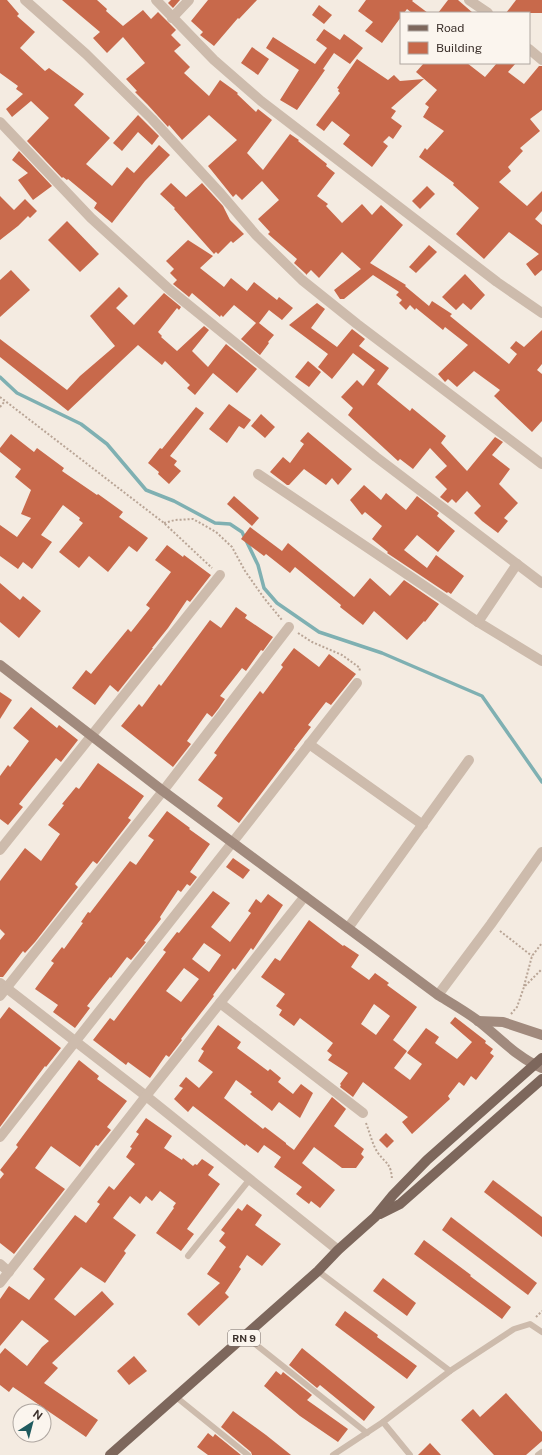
<svg xmlns="http://www.w3.org/2000/svg" width="542" height="1455" viewBox="0 0 542 1455" font-family="'Public Sans',sans-serif">
	<style>
		.lines { fill: none; stroke-linecap: round; stroke-linejoin: round }
		.stream { stroke: #7fb0b2; stroke-width: 3.5 }
		.building { fill: #c8694b; fill-rule: evenodd }
		.path { stroke: #b9a596; stroke-width: 2; stroke-dasharray: 2 2; stroke-linecap: butt }
		.lane { stroke: #cdbbac; stroke-width: 6 }
		.street { stroke: #cdbbac; stroke-width: 10 }
		.secondary { stroke: #a18a7d; stroke-width: 10 }
		.primary { stroke: #7d675c; stroke-width: 10 }
		.labels { text-anchor: middle; stroke-width: 3; stroke-linejoin: round; paint-order: stroke }
		.shield { fill: #fbf5ee; stroke: #756b66; stroke-width: 1 }
		.shield-label { font-size: 10px; font-weight: bold; fill: #3b302b }
	</style>
	<rect width="100%" height="100%" fill="#f4ebe1"/>
	<g class="lines">
		<polyline class="stream" points="0,377 17,393 81,424 107,444 146,490 174,501 215,523 230,524 242,532 258,565 264,588 277,603 319,632 382,653 482,696 542,782"/>
	</g>
	<g class="building">
		<polygon points="0,0 7,0 19,14 17,16 35,32 20,48 45,71 49,68 84,94 74,105 110,138 86,164 112,186 127,167 134,173 159,145 170,155 145,181 112,223 94,208 97,203 68,179 67,180 63,177 62,178 27,141 49,118 31,101 12,117 6,109 23,94 16,89 18,86 0,73"/>
		<polygon points="62,0 97,0 107,9 106,11 123,26 143,10 151,19 158,12 176,30 171,35 181,45 174,51 190,67 184,73 209,96 220,80 238,93 237,94 256,112 258,109 272,120 247,153 263,170 290,134 299,140 298,141 327,164 326,166 335,173 317,196 328,204 326,206 342,223 362,204 372,215 381,205 403,225 370,263 406,285 405,286 429,306 432,301 452,314 450,316 509,364 517,354 510,348 516,341 524,347 542,330 542,364 537,370 542,374 542,421 532,432 494,396 500,390 474,371 457,387 448,379 445,382 438,374 468,345 445,327 443,330 416,308 415,310 410,305 406,310 399,303 402,300 396,295 399,292 373,275 344,299 340,299 334,290 361,269 342,252 319,278 311,270 306,275 306,274 294,263 297,259 268,234 270,232 258,219 279,200 262,181 242,200 236,194 233,197 208,166 237,140 209,115 182,140 169,125 168,127 147,104 135,92 137,91 126,79 145,63 123,37 107,53 93,38 100,32"/>
		<polygon points="171,0 180,0 173,8 168,3"/>
		<polygon points="208,0 257,0 239,19 238,18 214,46 200,35 203,32 191,21"/>
		<polygon points="366,0 413,0 412,1 428,13 412,13 407,9 404,13 401,13 401,17 382,43 365,31 373,22 358,11"/>
		<polygon points="448,0 458,0 473,13 438,13"/>
		<polygon points="516,0 542,0 542,13 506,13"/>
		<polygon points="319,5 332,15 324,24 312,15"/>
		<polygon points="324,29 340,40 344,34 363,48 350,64 334,53 323,69 325,70 297,110 280,100 299,70 266,48 273,37 315,64 327,48 316,40"/>
		<polygon points="252,47 269,59 258,75 241,63"/>
		<polygon points="357,59 388,80 394,75 400,81 424,79 391,108 396,111 391,118 402,126 393,139 389,136 383,142 388,146 372,167 343,144 350,135 332,121 324,131 316,125 340,93 338,91 339,89 337,88"/>
		<polygon points="424,63 467,63 485,77 497,63 516,63 508,72 524,84 539,66 542,66 542,110 530,119 540,131 520,148 523,151 508,167 511,171 499,182 527,206 542,191 542,211 535,219 542,225 542,270 535,276 526,264 539,254 509,232 484,259 456,234 479,208 453,185 454,183 419,157 425,148 427,150 444,131 423,117 429,107 425,104 437,90 416,72"/>
		<polygon points="138,115 159,136 152,145 138,132 122,151 113,143"/>
		<polygon points="19,151 52,186 33,200 18,180 28,173 12,160"/>
		<polygon points="171,183 186,197 202,183 223,206 230,220 244,234 233,243 231,241 218,254 216,252 214,254 174,209 175,208 160,194"/>
		<polygon points="427,186 435,194 420,209 412,201"/>
		<polygon points="0,196 14,210 25,199 37,211 30,218 28,216 18,226 0,240"/>
		<polygon points="67,221 99,254 80,272 48,240"/>
		<polygon points="188,240 213,256 200,268 224,287 231,278 247,291 254,282 277,300 279,297 293,308 282,320 269,310 259,323 274,335 268,342 269,343 260,355 241,339 256,323 234,305 223,317 221,315 220,317 192,293 189,297 173,284 177,280 170,273 174,269 166,261"/>
		<polygon points="429,245 437,252 416,273 409,267"/>
		<polygon points="11,270 30,290 0,317 0,280"/>
		<polygon points="465,274 485,295 471,310 463,303 456,310 442,297"/>
		<polygon points="119,287 128,296 116,308 134,325 164,293 181,307 179,310 177,308 158,332 162,336 161,337 177,351 204,326 209,330 192,351 208,367 226,344 257,369 237,393 213,373 195,395 187,388 190,385 165,361 162,365 138,345 68,411 0,357 0,339 67,390 80,376 115,346 90,316"/>
		<polygon points="317,303 325,309 311,328 337,347 352,329 365,339 359,346 389,368 377,384 410,411 412,408 446,436 441,443 467,471 495,437 503,442 492,455 510,469 499,484 518,503 504,518 508,521 498,533 482,521 474,513 481,506 467,491 456,503 452,499 448,503 440,497 447,489 435,477 447,466 430,448 413,469 400,459 398,461 348,415 353,408 341,397 357,380 363,386 375,370 353,353 332,379 318,367 328,354 289,325"/>
		<polygon points="308,361 321,372 309,387 295,377"/>
		<polygon points="229,404 251,420 244,429 239,426 227,443 209,429"/>
		<polygon points="196,407 204,413 170,456 177,461 174,465 181,471 169,484 158,474 159,472 148,463 160,448 162,449"/>
		<polygon points="261,414 275,427 265,438 251,426"/>
		<polygon points="308,432 352,469 338,485 332,478 326,485 304,469 289,485 287,485 270,472 283,457 290,463 304,444 300,441"/>
		<polygon points="11,434 34,452 37,448 64,468 62,471 97,495 98,494 123,512 119,517 148,538 137,552 129,546 108,572 89,556 79,568 59,552 83,523 79,520 80,518 63,505 41,535 52,542 32,569 23,562 18,569 0,556 0,525 17,537 31,518 21,514 31,490 15,477 21,469 0,452 0,448"/>
		<polygon points="364,485 381,500 386,493 406,510 417,496 439,513 437,516 455,531 438,552 417,535 404,550 427,568 436,555 464,576 451,594 448,592 447,593 387,553 388,552 372,539 382,526 365,512 362,515 350,500"/>
		<polygon points="234,496 259,518 252,526 227,504"/>
		<polygon points="250,527 282,551 288,543 354,597 370,578 390,596 404,580 439,604 425,622 424,621 407,640 374,611 363,625 340,607 341,605 295,567 290,573 266,554 264,556 241,539"/>
		<polygon points="167,545 183,557 184,555 211,575 190,602 187,600 168,628 152,648 153,648 118,692 110,685 95,705 72,688 86,670 91,674 128,629 131,632 150,608 146,605 171,572 155,560"/>
		<polygon points="0,583 20,600 23,596 41,611 19,638 0,622"/>
		<polygon points="236,607 247,615 245,618 273,637 263,651 261,650 246,671 242,668 220,696 225,699 219,708 212,717 207,713 187,741 191,744 173,767 121,726 139,704 142,707 159,684 161,686 210,620 221,628"/>
		<polygon points="294,648 319,667 329,654 356,674 331,705 326,702 308,725 311,727 294,749 295,749 239,823 217,806 223,798 198,780 217,755 214,753 224,739 260,691 263,694 283,667 281,665"/>
		<polygon points="0,692 12,700 0,719"/>
		<polygon points="31,707 57,728 59,725 78,740 61,762 56,758 19,804 23,807 8,825 0,819 0,776 8,765 10,767 29,741 13,728"/>
		<polygon points="98,763 144,796 128,818 131,820 97,864 93,861 75,884 78,887 35,942 25,953 23,951 3,977 0,977 0,940 5,934 0,929 0,881 25,848 41,861 60,834 48,825 64,805 62,804 76,787 79,789"/>
		<polygon points="167,811 190,828 189,829 210,844 190,872 197,877 190,886 187,884 181,892 178,890 160,917 161,919 144,941 146,942 131,960 127,957 111,978 110,977 87,1006 90,1008 75,1028 53,1012 58,1005 35,989 54,963 51,961 62,947 64,949 83,923 81,922 88,912 90,913 130,861 136,865 154,840 148,836"/>
		<polygon points="233,858 250,870 243,879 226,867"/>
		<path d="M213 891 230 903 211 927 230 942 251 913 248 911 256 899 261 903 268 894 283 905 253 950 251 948 235 970 233 968 213 995 214 996 181 1039 182 1040 169 1057 166 1055 150 1078 128 1062 126 1065 93 1040 110 1018 114 1021 166 952 163 950 177 932 179 933ZM204 943 221 955 209 972 192 959ZM184 968 199 979 181 1002 166 991Z"/>
		<path d="M309 920 343 946 344 945 359 955 351 967 369 980 375 973 389 983 387 985 417 1007 393 1040 407 1051 394 1068 410 1080 422 1064 407 1053 426 1028 439 1037 435 1043 457 1059 472 1042 450 1023 455 1017 486 1041 485 1043 493 1049 490 1053 494 1056 476 1080 471 1076 464 1086 459 1082 448 1096 450 1099 412 1134 402 1122 408 1117 363 1082 353 1097 340 1087 341 1085 340 1084 348 1073 328 1060 332 1055 327 1051 333 1043 300 1018 294 1026 279 1015 282 1010 276 1006 285 994 261 977 275 958 280 961ZM374 1004 390 1016 376 1035 361 1024Z"/>
		<polygon points="9,1007 61,1048 46,1067 45,1066 0,1127 0,1019"/>
		<polygon points="218,1025 241,1042 237,1048 268,1071 270,1069 281,1078 278,1082 293,1094 301,1084 313,1093 300,1118 279,1102 272,1111 250,1094 252,1092 236,1080 224,1098 263,1129 265,1127 286,1143 286,1144 294,1150 332,1097 345,1108 346,1109 334,1126 364,1149 361,1154 364,1157 356,1168 342,1168 314,1147 302,1163 335,1190 320,1208 311,1201 309,1204 296,1194 302,1187 274,1167 281,1157 264,1145 258,1153 246,1144 245,1146 193,1106 188,1112 174,1099 183,1088 179,1086 186,1077 199,1088 213,1072 198,1061 204,1051 201,1049"/>
		<polygon points="79,1060 99,1076 97,1079 127,1101 107,1127 111,1130 98,1146 96,1145 80,1167 51,1146 35,1168 65,1189 14,1254 0,1243 0,1179 4,1174 0,1170 18,1147 16,1145"/>
		<polygon points="146,1118 172,1136 164,1148 182,1160 183,1158 193,1166 195,1164 197,1165 202,1159 214,1167 208,1175 220,1184 187,1229 194,1234 181,1251 156,1233 174,1208 173,1207 176,1203 160,1191 152,1201 146,1196 140,1204 130,1196 113,1218 136,1235 124,1251 126,1253 105,1283 81,1267 54,1299 75,1316 102,1291 114,1304 52,1363 58,1368 44,1383 98,1420 86,1437 13,1387 9,1392 0,1385 0,1354 5,1348 27,1366 42,1347 49,1341 22,1320 0,1346 0,1299 9,1286 29,1300 45,1279 33,1269 75,1215 86,1223 100,1204 97,1202 109,1186 114,1190 135,1164 126,1157 132,1148 130,1147 139,1134 136,1132"/>
		<polygon points="386,1133 394,1141 387,1148 379,1140"/>
		<polygon points="493,1180 542,1217 542,1237 484,1192"/>
		<polygon points="247,1204 262,1215 255,1225 281,1244 262,1266 247,1255 239,1267 241,1269 225,1293 229,1297 199,1326 187,1314 220,1283 207,1274 226,1247 219,1241 225,1233 221,1230 238,1208 242,1211"/>
		<polygon points="451,1217 537,1283 528,1295 442,1230"/>
		<polygon points="424,1240 471,1275 470,1276 511,1307 502,1319 414,1254"/>
		<polygon points="383,1278 416,1303 407,1316 373,1291"/>
		<polygon points="345,1311 378,1335 377,1337 417,1366 407,1379 335,1325"/>
		<polygon points="302,1348 375,1407 364,1421 320,1385 317,1388 289,1365"/>
		<polygon points="134,1356 147,1371 129,1385 117,1371"/>
		<polygon points="276,1371 281,1375 283,1372 312,1395 307,1400 348,1429 338,1442 300,1416 264,1386"/>
		<polygon points="506,1393 542,1432 542,1441 526,1455 494,1455 461,1420 473,1409 480,1417"/>
		<polygon points="233,1411 266,1435 291,1455 252,1455 251,1452 221,1427"/>
		<polygon points="208,1433 213,1437 215,1434 241,1455 208,1455 197,1447"/>
		<polygon points="430,1443 441,1455 418,1455"/>
	</g>
	<g class="lines">
		<g class="path">
			<polyline points="0,397 164,523 212,568"/>
			<polyline points="0,407 5,401"/>
			<polyline points="164,523 175,520 193,519 216,532 232,547 245,571 264,598 282,620"/>
			<polyline points="298,633 312,642 342,655 360,668 359,672"/>
			<polyline points="500,931 532,956"/>
			<polyline points="524,986 532,956 542,943"/>
			<polyline points="511,1014 517,1007 524,987 542,969"/>
			<path d="M366 1123C370 1133 372 1144 378 1153 387 1165 391 1163 392 1180"/>
			<polyline points="536,1317 542,1311"/>
		</g>
		<g class="lane">
			<polyline points="188,1256 250,1179"/>
			<polyline points="318,1271 450,1371 383,1422 333,1455"/>
			<polyline points="245,1336 367,1433"/>
			<polyline points="450,1371 514,1329 530,1324 542,1332"/>
			<polyline points="176,1397 248,1455"/>
			<polyline points="383,1422 410,1455"/>
			<polyline points="538,1455 542,1452"/>
		</g>
		<g class="street">
			<polyline points="25,0 86,54 152,119 221,194 256,235 302,280 357,324 542,464"/>
			<polyline points="156,0 214,60 261,101 497,282 542,313"/>
			<polyline points="469,0 488,13"/>
			<polyline points="172,18 189,0"/>
			<polyline points="529,49 542,60"/>
			<polyline points="0,122 91,218 170,290 376,457 542,583"/>
			<polyline points="258,474 478,622 542,661"/>
			<polyline points="478,622 517,564"/>
			<polyline points="309,744 423,825"/>
			<polyline points="0,850 220,575"/>
			<polyline points="348,928 469,760"/>
			<polyline points="0,983 146,1096 338,1250"/>
			<polyline points="438,995 491,924 542,852"/>
			<polyline points="0,996 163,791 289,627"/>
			<polyline points="220,1003 363,1113"/>
			<polyline points="0,1137 232,843 357,683"/>
			<polyline points="0,1264 9,1272"/>
			<polyline points="0,1283 146,1096 305,896"/>
		</g>
		<g class="secondary">
			<path d="M0 665 163 791 438 995C451 1003 465 1011 477 1020 498 1036 517 1058 542 1068"/>
			<polyline points="478,1021 503,1022 542,1035"/>
		</g>
		<g class="primary">
			<polyline points="380,1214 400,1204 542,1079"/>
			<polyline points="110,1455 318,1271 338,1250 375,1217 393,1195 427,1160 542,1058"/>
		</g>
	</g>
	<g class="labels">
		<rect class="shield" x="228" y="1330" width="32" height="16" rx="3"/>
		<g class="shield-label">
			<text x="244" y="1342">RN 9</text>
		</g>
	</g>
	<rect x="400" y="12" width="130" height="52" fill="#fbf5ee" stroke="#aea6a0"/>
	<rect x="408" y="25" width="20" height="6" fill="#7d675c" stroke="#aea6a0"/>
	<text x="436" y="32" font-size="12" fill="#3b302b">Road</text>
	<rect x="408" y="42" width="20" height="12" fill="#c8694b" stroke="#aea6a0"/>
	<text x="436" y="52" font-size="12" fill="#3b302b">Building</text>
	<g transform="translate(32 1423) rotate(36)"><circle r="19" fill="#fbf5ee" stroke="#aea6a0"/>
	<path d="M0-3L7 15L0 10L-7 15Z" fill="#1f5a5e"/>
	<text y="-6" font-size="11" font-weight="bold" text-anchor="middle" fill="#3b302b">N</text>
	</g>
</svg>
